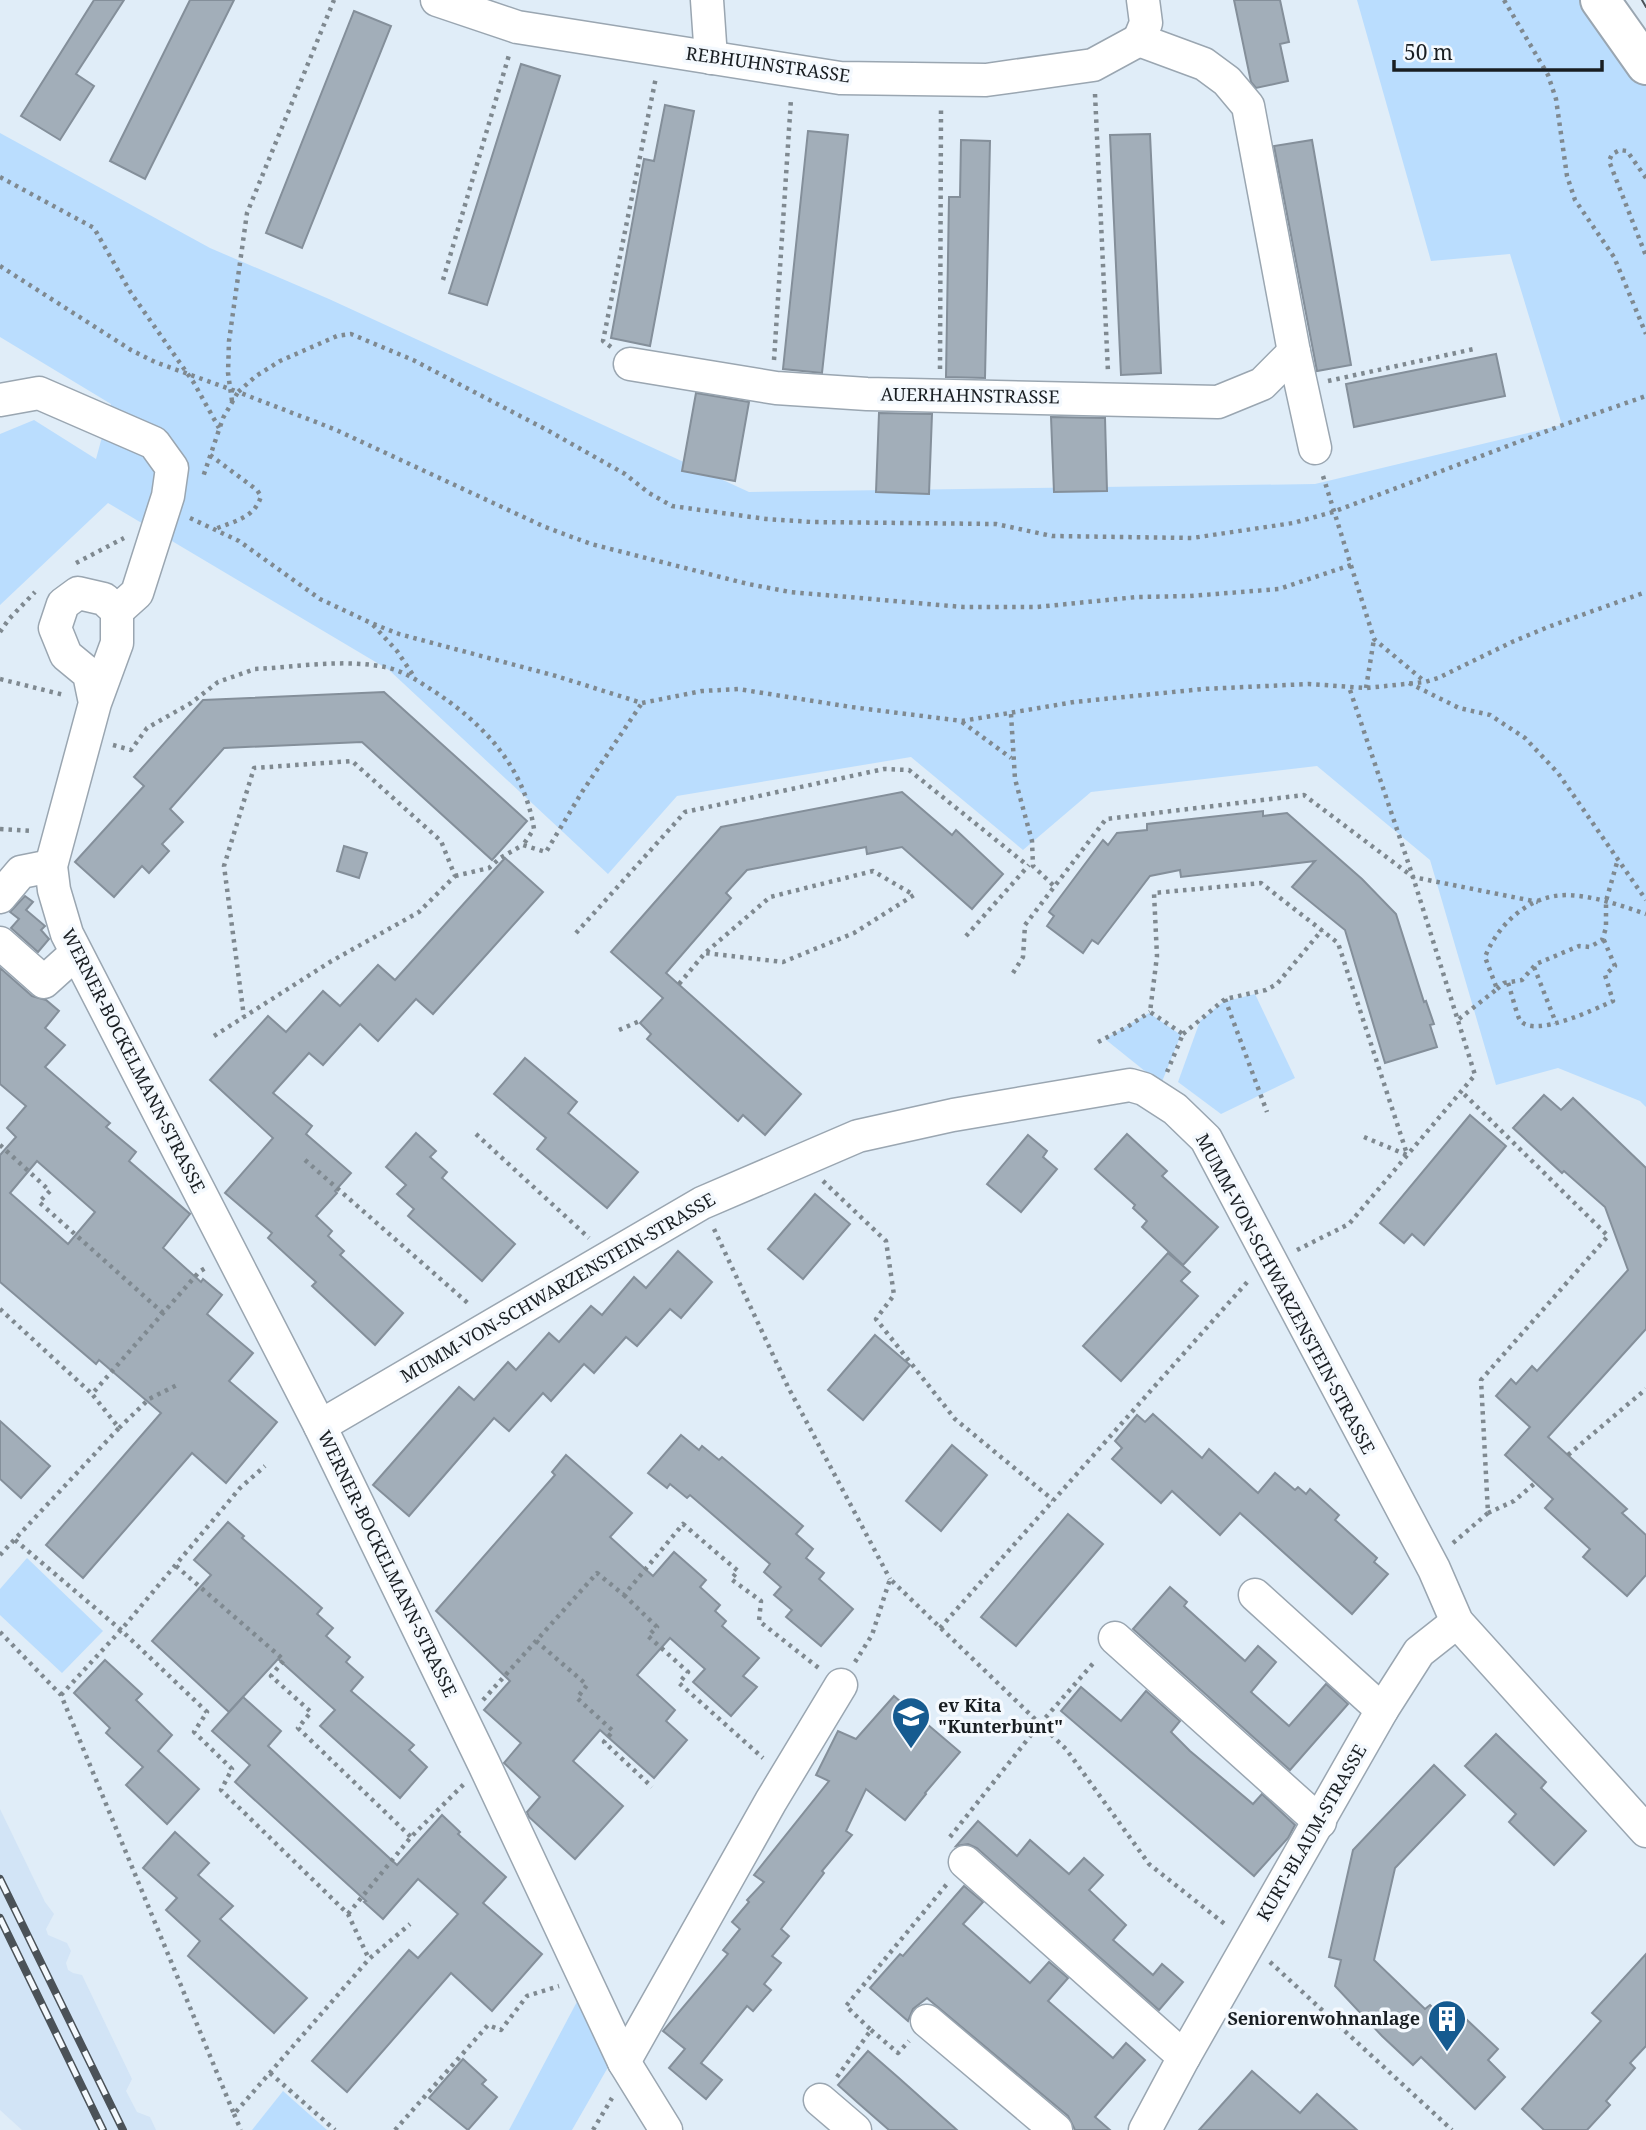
<svg xmlns="http://www.w3.org/2000/svg" width="1646" height="2130" viewBox="0 0 1646 2130" font-family="'Noto Serif',serif">
	<style>
		.built { fill: #d2e4f6 }
		.green { fill: #baddfe }
		.building { fill: #a2aeb9; stroke: #848f9a; stroke-width: 2; fill-rule: evenodd }
		.lines { fill: none; stroke-linecap: round; stroke-linejoin: round }
		.minor-casing { stroke: #9aa6b1; stroke-width: 35 }
		.highway-casing { stroke: #9aa6b1; stroke-width: 42 }
		.path { stroke: #7f8990; stroke-width: 4.5; stroke-dasharray: 3.5 5; stroke-linecap: butt }
		.minor { stroke: #fff; stroke-width: 32 }
		.highway { stroke: #fff; stroke-width: 38 }
		.tram { stroke: #4b5258; stroke-width: 2 }
		.rail-casing { stroke: #4b5258; stroke-width: 8 }
		.rail { stroke: #f4f9fe; stroke-width: 5; stroke-dasharray: 16; stroke-linecap: butt }
		.labels { text-anchor: middle; stroke-width: 7; stroke-linejoin: round; paint-order: stroke }
		.street-label { font-size: 18px; fill: #191e22; stroke: #f4f9fe }
		.poi-label { font-size: 18px; font-weight: bold; fill: #191e22; stroke: #f4f9fe; text-anchor: start }
	</style>
	<rect width="100%" height="100%" fill="#e0edf8"/>
	<polygon class="built" points="0,1809 45,1902 54,1914 46,1929 48,1935 67,1943 71,1951 66,1963 68,1970 73,1973 82,1975 132,2079 126,2091 137,2112 150,2117 156,2130 22,2130 0,2110"/>
	<g class="green">
		<polygon points="1357,0 1599,0 1646,81 1646,1107 1640,1101 1558,1068 1496,1085 1430,860 1317,766 1091,792 1023,850 911,757 677,796 608,874 389,670 108,503 0,605 0,434 34,420 96,459 111,404 0,337 0,133 210,248 329,299 749,492 1315,484 1562,425 1510,254 1431,261"/>
		<polygon points="1255,994 1295,1078 1221,1114 1178,1082 1200,1021 1223,1002"/>
		<polygon points="1149,1013 1181,1035 1161,1084 1105,1039"/>
		<polygon points="27,1558 103,1631 62,1673 0,1615 0,1589"/>
		<polygon points="580,1996 611,2062 572,2130 509,2130"/>
		<polygon points="283,2091 327,2130 252,2130"/>
	</g>
	<g class="building">
		<polygon points="94,0 124,0 76,74 94,86 60,140 21,116"/>
		<polygon points="190,0 234,0 145,179 110,161"/>
		<polygon points="1234,0 1280,0 1289,42 1280,44 1288,81 1256,88 1251,82"/>
		<polygon points="354,11 391,26 302,248 266,233"/>
		<polygon points="521,64 560,76 487,305 449,293"/>
		<polygon points="665,105 694,111 650,346 611,338 644,159 654,161"/>
		<polygon points="808,131 848,135 822,373 783,369"/>
		<polygon points="1150,134 1161,373 1121,375 1110,135"/>
		<polygon points="961,140 990,141 985,378 946,377 949,197 960,197"/>
		<polygon points="1312,140 1351,365 1317,371 1274,146"/>
		<polygon points="1496,354 1505,396 1354,427 1346,384"/>
		<polygon points="696,393 749,402 735,481 682,471"/>
		<polygon points="879,413 932,414 929,494 876,492"/>
		<polygon points="1051,417 1105,418 1107,491 1054,492"/>
		<polygon points="384,692 527,821 492,860 362,742 224,748 170,809 183,822 162,844 169,851 149,873 142,866 114,897 75,862 144,786 134,777 203,700"/>
		<polygon points="902,792 952,835 956,830 1003,874 972,909 902,847 867,854 866,847 747,870 726,893 731,898 666,973 801,1094 765,1135 743,1115 738,1121 647,1039 651,1034 640,1023 663,998 611,952 721,827"/>
		<polygon points="1263,811 1263,816 1287,813 1362,879 1396,914 1424,1002 1426,1001 1434,1024 1430,1025 1437,1047 1385,1063 1345,930 1292,887 1315,861 1181,877 1180,870 1150,876 1098,944 1092,940 1083,953 1047,926 1054,916 1049,912 1103,840 1108,845 1117,833 1147,830 1147,824"/>
		<polygon points="344,846 367,853 359,878 337,871"/>
		<polygon points="505,858 543,892 433,1014 416,999 378,1041 360,1024 323,1065 309,1053 273,1093 312,1126 306,1134 351,1173 335,1191 337,1193 316,1216 332,1231 328,1236 344,1251 340,1255 403,1313 375,1345 312,1286 316,1282 268,1238 272,1233 225,1193 273,1138 210,1080 268,1016 286,1032 323,991 340,1006 378,965 395,980"/>
		<polygon points="25,896 33,902 26,910 45,926 41,930 49,939 38,952 11,928 19,919 10,912"/>
		<path d="M0 968 32 996 46 1000 59 1011 45 1028 65 1045 45 1067 110 1123 106 1127 136 1152 129 1161 190 1214 163 1248 201 1282 203 1279 222 1295 207 1314 253 1353 229 1381 277 1422 226 1483 192 1453 83 1578 46 1545 161 1413 99 1360 96 1364 0 1282V1155L16 1137 7 1128 26 1106 0 1084ZM37 1161 95 1212 68 1244 10 1193Z"/>
		<polygon points="525,1058 577,1102 568,1113 638,1172 607,1208 537,1149 546,1138 494,1094"/>
		<polygon points="1544,1095 1561,1110 1573,1098 1646,1168 1646,1329 1548,1437 1627,1509 1622,1513 1646,1535 1646,1575 1627,1596 1583,1557 1590,1549 1545,1508 1553,1499 1505,1455 1530,1427 1496,1396 1511,1379 1516,1384 1532,1366 1537,1371 1628,1270 1605,1207 1564,1171 1562,1173 1513,1128"/>
		<polygon points="1470,1115 1506,1146 1424,1245 1412,1234 1404,1243 1380,1223"/>
		<polygon points="416,1133 436,1151 430,1157 447,1172 442,1178 515,1244 482,1281 408,1216 414,1209 397,1194 406,1185 386,1167"/>
		<polygon points="1127,1134 1167,1171 1162,1176 1218,1227 1183,1265 1142,1227 1147,1221 1133,1208 1135,1205 1095,1169"/>
		<polygon points="1028,1135 1047,1151 1043,1157 1057,1169 1021,1212 987,1184"/>
		<polygon points="815,1194 850,1224 803,1279 768,1249"/>
		<polygon points="678,1251 712,1282 681,1318 670,1309 637,1346 626,1337 594,1373 584,1364 551,1401 543,1393 509,1431 494,1418 409,1516 373,1485 459,1387 474,1400 508,1362 516,1370 549,1333 559,1342 591,1306 602,1315 634,1277 646,1288"/>
		<polygon points="1168,1253 1190,1272 1181,1281 1198,1296 1121,1381 1083,1346"/>
		<polygon points="875,1335 910,1365 863,1420 828,1390"/>
		<polygon points="1153,1414 1202,1458 1209,1449 1258,1493 1275,1473 1295,1490 1298,1487 1306,1494 1310,1489 1339,1515 1335,1520 1377,1558 1374,1562 1388,1574 1352,1614 1240,1513 1220,1535 1172,1491 1161,1503 1112,1459 1122,1448 1115,1441 1137,1415 1145,1422"/>
		<polygon points="0,1421 50,1466 21,1498 0,1479"/>
		<polygon points="681,1435 699,1450 702,1446 719,1460 722,1457 803,1526 796,1534 813,1549 806,1558 824,1573 819,1579 853,1609 821,1646 786,1617 792,1610 774,1595 781,1587 764,1572 770,1564 690,1495 687,1498 670,1484 667,1488 648,1473"/>
		<polygon points="952,1445 987,1475 941,1531 906,1501"/>
		<polygon points="566,1455 632,1513 610,1537 653,1576 674,1552 706,1580 700,1587 720,1605 715,1611 726,1621 722,1626 759,1658 743,1676 757,1687 731,1716 693,1682 705,1669 670,1638 637,1675 675,1710 666,1721 687,1740 654,1778 600,1730 573,1761 623,1806 575,1859 529,1817 527,1812 540,1797 504,1763 521,1743 484,1710 510,1681 436,1611 555,1475 552,1472"/>
		<polygon points="1068,1514 1103,1544 1016,1646 981,1617"/>
		<polygon points="228,1522 244,1536 242,1538 322,1608 317,1614 333,1628 326,1636 350,1657 346,1662 363,1677 351,1691 414,1745 409,1750 427,1767 400,1798 320,1726 335,1710 278,1659 229,1712 152,1641 211,1575 194,1560"/>
		<polygon points="1170,1587 1187,1602 1184,1606 1245,1661 1258,1646 1276,1662 1251,1692 1289,1726 1326,1684 1348,1704 1290,1770 1133,1629"/>
		<polygon points="105,1660 142,1694 136,1700 172,1735 158,1751 199,1789 167,1824 126,1785 143,1767 106,1733 110,1728 74,1693"/>
		<polygon points="1081,1687 1121,1721 1146,1691 1180,1721 1171,1732 1190,1751 1253,1804 1262,1794 1295,1825 1288,1838 1254,1876 1061,1711"/>
		<polygon points="894,1696 960,1752 925,1793 926,1794 905,1820 866,1789 846,1831 852,1835 822,1871 824,1873 781,1929 789,1936 772,1956 781,1963 764,1984 771,1990 753,2011 747,2006 701,2063 722,2080 706,2099 669,2068 685,2049 663,2031 728,1954 723,1950 740,1929 732,1922 749,1902 747,1900 764,1882 754,1875 829,1781 816,1775 838,1731 856,1739"/>
		<polygon points="243,1697 281,1731 268,1746 397,1865 442,1815 460,1832 458,1834 506,1877 483,1903 542,1954 492,2011 451,1973 347,2092 312,2061 409,1950 418,1958 458,1914 418,1879 383,1919 364,1902 366,1901 235,1782 250,1765 212,1731"/>
		<polygon points="1496,1734 1546,1782 1541,1788 1586,1831 1554,1865 1509,1822 1516,1814 1465,1766"/>
		<polygon points="1434,1765 1465,1795 1395,1868 1374,1960 1425,2009 1430,2005 1457,2030 1467,2020 1498,2049 1488,2060 1505,2077 1475,2109 1421,2057 1413,2065 1382,2036 1335,1986 1341,1960 1329,1957 1353,1850"/>
		<polygon points="978,1821 1017,1856 1030,1840 1069,1874 1084,1858 1103,1875 1089,1890 1126,1925 1113,1940 1153,1975 1162,1964 1183,1982 1159,2010 977,1848 968,1844 956,1846"/>
		<polygon points="175,1832 209,1863 198,1875 233,1906 220,1919 307,1998 274,2033 188,1956 200,1941 166,1910 177,1898 143,1868"/>
		<polygon points="964,1886 983,1902 963,1924 1030,1983 1049,1962 1068,1978 1048,2001 1113,2058 1126,2043 1145,2060 1095,2117 1110,2130 1075,2130 1068,2116 927,1998 913,2009 908,2021 870,1988 900,1954 903,1956"/>
		<polygon points="1646,1954 1646,2046 1630,2063 1635,2068 1606,2101 1610,2105 1587,2130 1544,2130 1522,2109 1601,2021 1592,2013"/>
		<polygon points="868,2051 900,2079 957,2130 889,2130 857,2102 838,2085"/>
		<polygon points="463,2059 486,2080 482,2084 497,2097 468,2130 429,2098"/>
		<polygon points="1252,2071 1300,2113 1317,2094 1357,2130 1199,2130"/>
	</g>
	<g class="lines">
		<defs>
			<g id="minor">
				<polyline points="437,0 517,27 840,78 986,80 1093,65 1139,40"/>
				<polyline points="707,0 711,58"/>
				<polyline points="1139,40 1204,64 1227,81 1248,106 1294,352 1315,448"/>
				<polyline points="1139,40 1146,23 1143,0"/>
				<polyline points="630,364 776,388 867,394 1218,402 1262,384 1294,352"/>
				<polyline points="0,400 39,393 154,443 172,468 168,496 137,593 117,611"/>
				<polyline points="95,703 89,674 66,655 55,628 63,604 78,593 104,599 117,611 117,643 95,703 51,866 54,890 67,934 320,1426 484,1764 624,2062 666,2130"/>
				<polyline points="0,897 21,872 51,866"/>
				<polyline points="0,943 44,982 75,954"/>
				<polyline points="320,1426 702,1203 858,1136 953,1115 1130,1085 1144,1089 1175,1109 1206,1139 1434,1569 1457,1622 1646,1831"/>
				<polyline points="1255,1595 1382,1710"/>
				<polyline points="1115,1638 1320,1822"/>
				<polyline points="965,1862 1184,2057"/>
				<polyline points="927,2021 1056,2130"/>
				<polyline points="624,2062 771,1801 841,1685"/>
				<polyline points="820,2100 855,2130"/>
				<polyline points="1145,2130 1184,2057 1382,1710 1419,1652 1457,1622"/>
			</g>
			<polyline id="highway" points="1600,0 1646,65"/>
		</defs>
		<use href="#minor" class="minor-casing"/>
		<use href="#highway" class="highway-casing"/>
		<g class="path">
			<polyline points="1504,0 1548,75 1556,99 1567,176 1575,200 1614,257 1646,334"/>
			<polyline points="1095,94 1108,372"/>
			<polyline points="0,177 94,228 131,293 194,383 219,428"/>
			<polyline points="1646,178 1627,151 1620,150 1612,154 1609,161 1646,256"/>
			<polyline points="0,266 131,350 155,362 238,392 223,418 203,477"/>
			<polyline points="443,280 509,55"/>
			<polyline points="611,347 603,341 656,77"/>
			<polyline points="774,360 791,99"/>
			<polyline points="940,369 941,108"/>
			<polyline points="1328,381 1474,349"/>
			<polyline points="232,401 228,373 229,341 247,213 334,0"/>
			<path d="M210 455 257 490 261 496C255 518 234 521 215 529"/>
			<polyline points="1323,476 1374,639 1424,681"/>
			<polyline points="190,518 239,541 320,599 371,623 399,634 556,676 642,703 702,691 738,689 851,707 962,721 1074,702 1203,689 1309,684 1366,688 1425,682 1438,678 1512,642 1548,627 1646,592"/>
			<polyline points="76,563 124,538"/>
			<polyline points="1351,565 1279,589 1190,596 1137,597 1037,607 963,607 790,592 748,584 591,544 545,527 334,429 238,392 256,376 280,361 337,336 351,334 413,360 547,430 625,474 649,493 672,506 766,519 812,522 996,524 1052,536 1192,538 1293,523 1333,512 1563,425 1646,396"/>
			<polyline points="373,625 397,651 415,678"/>
			<polyline points="0,632 9,619 35,592"/>
			<polyline points="0,679 64,695"/>
			<polyline points="1409,683 1459,708 1490,715 1525,738 1558,773 1646,900"/>
			<polyline points="1366,688 1374,639"/>
			<polyline points="1011,714 1015,779 1032,841 1033,866 1054,886"/>
			<polyline points="962,722 1011,758"/>
			<path d="M113 745 131 750 147 728 191 703 218 682 255 669C298 667 347 658 389 668 405 672 418 681 432 690 483 723 524 766 534 829L523 845"/>
			<polyline points="0,829 33,831"/>
			<polyline points="455,876 489,868 500,858 523,845 546,852 582,792 642,703"/>
			<polyline points="576,933 685,812 884,769 909,770 1027,865"/>
			<polyline points="966,936 1029,865"/>
			<polyline points="1534,967 1556,1023"/>
			<polyline points="1013,973 1023,957 1025,925 1106,819 1304,795 1413,877 1538,902"/>
			<path d="M1508 983C1511 991 1517 1016 1520 1020 1533 1039 1595 1009 1613 1001L1605 975 1615 966 1603 938"/>
			<polyline points="679,984 705,953 770,897 873,871 914,895 854,933 783,962 705,953"/>
			<polyline points="1497,989 1504,983 1522,980 1536,964 1579,946 1590,947 1602,940 1606,928 1606,901 1618,859"/>
			<polyline points="1225,999 1267,1112"/>
			<path d="M1459 1019 1497 989 1485 957C1498 924 1529 895 1567 895 1594 896 1620 905 1646 914"/>
			<polyline points="619,1030 642,1020"/>
			<polyline points="1183,1034 1225,999 1266,990 1277,984 1322,930"/>
			<polyline points="214,1036 330,962 419,912 455,876 441,841 352,761 254,768 224,866 244,1017"/>
			<polyline points="1098,1042 1127,1027 1150,1012"/>
			<polyline points="1167,1072 1183,1034 1150,1012 1157,956 1154,893 1261,883 1338,943 1407,1154"/>
			<polyline points="476,1134 589,1238"/>
			<polyline points="1364,1137 1407,1155"/>
			<polyline points="0,1145 50,1191 39,1202 163,1313"/>
			<polyline points="305,1160 470,1305"/>
			<polyline points="823,1181 886,1241 894,1295 876,1319 955,1419 1053,1500"/>
			<polyline points="714,1229 788,1387 890,1579"/>
			<polyline points="1297,1250 1349,1224 1475,1075 1413,877 1349,687"/>
			<polyline points="0,1309 92,1394"/>
			<polyline points="119,1428 149,1399 177,1385"/>
			<polyline points="1568,1455 1646,1389"/>
			<polyline points="1488,1513 1514,1501 1535,1483"/>
			<polyline points="15,1540 121,1630 207,1712 194,1732 232,1769 221,1790 348,1914 369,1959"/>
			<polyline points="1453,1543 1488,1513 1481,1380 1608,1236 1461,1091"/>
			<polyline points="0,1555 119,1428 92,1394 199,1272 207,1267"/>
			<polyline points="176,1566 284,1660 271,1676 311,1712 298,1728 411,1837"/>
			<polyline points="624,1595 657,1627 648,1636 688,1672 679,1683 763,1758"/>
			<polyline points="940,1628 1249,1280"/>
			<polyline points="0,1632 61,1695 234,2114 369,1959 410,1924"/>
			<polyline points="536,1641 587,1685 577,1698 613,1731 604,1742 652,1787"/>
			<polyline points="855,1662 872,1635 890,1579 1066,1749 1149,1864 1226,1925"/>
			<polyline points="61,1695 121,1630 240,1488 265,1466"/>
			<polyline points="483,1700 597,1573 624,1595 683,1524 738,1571 731,1579 761,1601 759,1621 820,1669"/>
			<polyline points="950,1837 1039,1725 1096,1660"/>
			<polyline points="348,1914 411,1837 464,1784"/>
			<polyline points="1270,1962 1452,2130"/>
			<polyline points="871,2030 898,2053 909,2041"/>
			<polyline points="270,2073 335,2130"/>
			<polyline points="837,2077 871,2030 846,2006 947,1884"/>
			<polyline points="234,2114 241,2130"/>
			<polyline points="395,2130 488,2025 501,2030 527,1996 559,1986"/>
			<polyline points="593,2130 612,2098"/>
		</g>
		<use href="#minor" class="minor"/>
		<use href="#highway" class="highway"/>
		<polyline class="tram" points="1642,0 1646,7"/>
		<defs>
			<g id="rail">
				<polyline points="0,1879 123,2130"/>
				<polyline points="0,1918 103,2130"/>
			</g>
		</defs>
		<use href="#rail" class="rail-casing"/>
		<use href="#rail" class="rail"/>
	</g>
	<defs>
		<symbol id="school-pin" viewBox="-11 -11 22 30"><path d="M0 17L-7.5 6A9.5 9.5 0 1 1 7.5 6Z" fill="#165b90" stroke="#f4f9fe"/><path d="M0-5L7-2L0 1L-7-2ZM-4 1L0 2.5L4 1V4Q0 6-4 4Z" fill="#fff"/></symbol>
		<symbol id="building-pin" viewBox="-11 -11 22 30"><path d="M0 17L-7.5 6A9.5 9.5 0 1 1 7.5 6Z" fill="#165b90" stroke="#f4f9fe"/><path d="M-4-6H4V6H1V3H-1V6H-4ZM-2.5-4.3h1.7v1.8h-1.7ZM.8-4.3h1.7v1.8H.8ZM-2.5-1h1.7V.8h-1.7ZM.8-1h1.7V.8H.8Z" fill="#fff"/></symbol>
	</defs>
	<g fill-rule="evenodd">
		<use href="#school-pin" x="889" y="1694" width="44" height="60"/>
		<use href="#building-pin" x="1425" y="1997" width="44" height="60"/>
	</g>
	<g class="labels">
		<g class="street-label">
			<text transform="translate(768 65) rotate(8)" y="6">REBHUHNSTRASSE</text>
			<text transform="translate(970 396) rotate(1)" y="6">AUERHAHNSTRASSE</text>
			<text transform="translate(133 1061) rotate(63)" y="6">WERNER-BOCKELMANN-STRASSE</text>
			<text transform="translate(558 1288) rotate(-30)" y="6">MUMM-VON-SCHWARZENSTEIN-STRASSE</text>
			<text transform="translate(1285 1294) rotate(62)" y="6">MUMM-VON-SCHWARZENSTEIN-STRASSE</text>
			<text transform="translate(387 1564) rotate(64)" y="6">WERNER-BOCKELMANN-STRASSE</text>
			<text transform="translate(1312 1833) rotate(-60)" y="6">KURT-BLAUM-STRASSE</text>
		</g>
		<g class="poi-label">
			<text x="938" y="1712">ev Kita<tspan x="938" dy="21">"Kunterbunt"</tspan></text>
			<text x="1420" y="2025" text-anchor="end">Seniorenwohnanlage</text>
		</g>
	</g>
	<path d="M1394 60v10h208v-10" fill="none" stroke="#191e22" stroke-width="3.5"/>
	<text x="1404" y="60" font-size="21" fill="#191e22" stroke="#f4f9fe" stroke-width="5" paint-order="stroke">50 m</text>
</svg>
